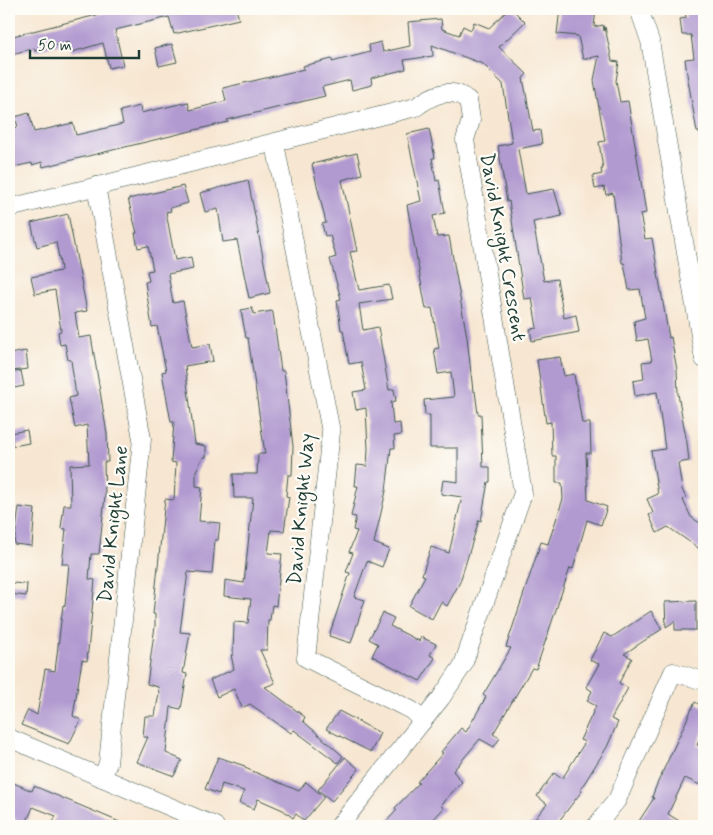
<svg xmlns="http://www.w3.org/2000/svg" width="713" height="835" viewBox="0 0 713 835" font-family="Mynerve,sans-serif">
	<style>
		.building { fill: #b19ad0 }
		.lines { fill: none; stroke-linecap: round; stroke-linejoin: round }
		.minor-casing { stroke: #3f564c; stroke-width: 19 }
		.minor { stroke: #fff; stroke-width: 18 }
		.labels { text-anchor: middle; stroke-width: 4.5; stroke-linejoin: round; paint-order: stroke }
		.street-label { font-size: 20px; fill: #1f3d34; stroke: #fdfcf7 }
	</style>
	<rect width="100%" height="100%" fill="#fdfcf7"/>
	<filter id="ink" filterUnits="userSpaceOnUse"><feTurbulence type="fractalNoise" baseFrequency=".02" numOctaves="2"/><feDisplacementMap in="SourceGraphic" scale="10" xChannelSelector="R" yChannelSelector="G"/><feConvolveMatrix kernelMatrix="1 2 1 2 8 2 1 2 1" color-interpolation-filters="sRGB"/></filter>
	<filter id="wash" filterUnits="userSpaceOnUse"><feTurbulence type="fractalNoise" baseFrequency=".0096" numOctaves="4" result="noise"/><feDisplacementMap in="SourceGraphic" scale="20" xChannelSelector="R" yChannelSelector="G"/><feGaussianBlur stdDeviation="1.12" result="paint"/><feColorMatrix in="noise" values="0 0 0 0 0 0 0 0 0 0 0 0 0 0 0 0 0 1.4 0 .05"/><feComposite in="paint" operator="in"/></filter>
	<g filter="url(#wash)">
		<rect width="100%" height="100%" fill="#f7e7d2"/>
		<g id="blocks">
			<g class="building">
				<polygon points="121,9 236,9 239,19 174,34 169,17 115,30 123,65 109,68 103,43 72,52 69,42 35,51 34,48 9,55 9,37"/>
				<polygon points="509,9 512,9 525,22 499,47 527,74 523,78 533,131 540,130 542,144 518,149 526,194 554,189 562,216 533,222 544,281 557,279 564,318 576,315 579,332 532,341 530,329 537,328 532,298 524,299 509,201 507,202 498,146 512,143 503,84 483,64 432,45 433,56 404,60 406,69 371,78 372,85 352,90 350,80 322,87 325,96 227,120 228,122 43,167 42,162 32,165 32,163 9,168 9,129 18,127 15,117 29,113 34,132 73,123 76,135 123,124 120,111 140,106 141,113 188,102 190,110 226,101 223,88 304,69 303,66 332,59 332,62 370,52 369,45 381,42 383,52 410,46 408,22 441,19 442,29 459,35 463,26 471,30 474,22 489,28"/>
				<polygon points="560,9 596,9 594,27 603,25 604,31 605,27 612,61 619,62 616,81 620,102 628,101 646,213 640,214 645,239 652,238 669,338 671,337 677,370 678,394 687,443 689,461 678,463 682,489 686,498 683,500 691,517 704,526 704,552 668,527 657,533 649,515 653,513 647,499 658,494 651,451 665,449 657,392 635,396 633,381 644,379 642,362 652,361 648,339 637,341 634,321 645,318 640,289 629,290 624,263 622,263 613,193 606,195 604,187 595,189 593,176 602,174 601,169 603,169 599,142 605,141 594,80 599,56 583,59 578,36 557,34"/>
				<polygon points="685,9 704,9 704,132 697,132 687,74 685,59 694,58 691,35 682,35 680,19 686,18"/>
				<polygon points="172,44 177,62 159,66 155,48"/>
				<polygon points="429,129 435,158 432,158 436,181 439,180 445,213 433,216 437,237 449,236 467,337 473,391 475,391 478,414 481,414 483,467 490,467 490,482 488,482 481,521 479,520 460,582 447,606 441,602 432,619 409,606 425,576 422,575 431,547 449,553 462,497 441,494 443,480 458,482 458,448 430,448 430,415 425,415 424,400 454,397 451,372 438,374 434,349 439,348 432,308 426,309 407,205 421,201 407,134"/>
				<polygon points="357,153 362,174 342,180 357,251 350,252 359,290 389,285 392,299 359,304 363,330 378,327 389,390 394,389 396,401 391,402 393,424 400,423 401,435 394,436 395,448 391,448 386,491 374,543 389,549 382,567 367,561 354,597 365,600 351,643 329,636 350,573 346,572 353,553 349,552 357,531 353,530 356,517 351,516 358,486 355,486 357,465 367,466 368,449 366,408 356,410 353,392 366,390 361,362 349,364 343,330 341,330 337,300 341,299 330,259 336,257 330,235 325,236 322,224 326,223 312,164"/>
				<polygon points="248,180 270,293 249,298 237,240 223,242 218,209 205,212 200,193"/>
				<polygon points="183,186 188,203 170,208 171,211 166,212 175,260 191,257 193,269 168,274 173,303 183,301 192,347 210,344 213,361 185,366 195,444 206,446 206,457 203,457 196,471 196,486 202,487 199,521 220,523 218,540 215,540 212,574 188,572 180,632 190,633 183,673 187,674 181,709 171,707 166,753 182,760 174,776 137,762 148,737 143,737 145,716 155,716 159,693 158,687 147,684 155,626 155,614 153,614 165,499 174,500 176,463 171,462 174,422 171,422 162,372 166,371 157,326 152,327 145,282 149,281 147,271 153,270 148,246 138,248 135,233 137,233 128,199"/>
				<polygon points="68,214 87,311 75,313 79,338 91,336 107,434 108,462 104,462 105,496 99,554 91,554 89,579 95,580 87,661 82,660 73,716 81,720 69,744 21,725 28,710 37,715 45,669 55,671 63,605 65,606 69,564 62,564 66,529 61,528 64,505 71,505 70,465 89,464 87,425 75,428 69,398 76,396 71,360 68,360 65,344 60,345 58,332 61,331 55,290 35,294 31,277 60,271 61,269 56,242 37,247 31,223"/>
				<polygon points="252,308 254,314 272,311 273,313 281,371 284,371 293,446 292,475 288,475 286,496 289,497 284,531 271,530 268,553 282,554 276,606 272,605 270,620 268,620 267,650 260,650 275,683 265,687 305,717 303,721 343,756 338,763 294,730 291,733 250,704 242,708 234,689 217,697 210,680 234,669 231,655 233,655 234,622 248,623 251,599 224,596 225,580 244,583 253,498 234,498 233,474 257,474 258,454 265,454 248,338 246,338 241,310"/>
				<polygon points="26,351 28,369 11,371 9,354"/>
				<polygon points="560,357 564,376 574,374 582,423 590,423 591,453 586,453 588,500 607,507 601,525 587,520 573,569 570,568 536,669 532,668 493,734 500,738 494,747 480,739 453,771 462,782 440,805 444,808 427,826 382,826 397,810 395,808 419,783 417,782 443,753 441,752 461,728 466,732 486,697 483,695 511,648 506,647 541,542 548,544 563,499 562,483 556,483 556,456 552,456 551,422 546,423 537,360"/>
				<polygon points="21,371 24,386 9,389 9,373"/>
				<polygon points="27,430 29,443 13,446 10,433"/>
				<polygon points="19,507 35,509 32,546 14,544"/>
				<polygon points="11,583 27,584 26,596 10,594"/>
				<polygon points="696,601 696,630 675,630 675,621 666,627 665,602"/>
				<polygon points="651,611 662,629 624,654 632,658 619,683 628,688 611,719 618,722 607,747 580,790 582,791 555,826 529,826 547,804 537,796 554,773 562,779 585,742 580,740 596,706 587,701 592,691 586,687 599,664 590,660 604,633 612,637"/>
				<polygon points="383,613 394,618 390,626 419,641 421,637 436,644 430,655 435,658 420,681 372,656 378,644 369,639"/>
				<polygon points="695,702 704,707 704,730 697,745 704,748 704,777 700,785 685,778 668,814 687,826 648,826 639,821 654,798 652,797 657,784"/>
				<polygon points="339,711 380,733 371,752 326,729"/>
				<polygon points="218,757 245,766 245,768 299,791 306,782 324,797 304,821 296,814 293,818 283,810 258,799 254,809 239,803 244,791 222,784 219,794 205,789"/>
				<polygon points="345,757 359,769 332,801 318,790"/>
				<polygon points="9,781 32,791 34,786 129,826 51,826 56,816 33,807 25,826 12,826 16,819 9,816"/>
			</g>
		</g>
	</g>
	<g filter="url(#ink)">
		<use href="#blocks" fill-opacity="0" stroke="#3f564c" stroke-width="1"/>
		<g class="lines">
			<defs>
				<g id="minor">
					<polyline points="639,9 650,41 704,359"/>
					<polyline points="275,144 331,432 306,658 411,710 423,721"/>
					<polyline points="96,186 142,439 108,763 102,778"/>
					<path d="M9 208 416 107C432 95 450 86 468 100L471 120 465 140 523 493 463 665 441 698 339 826"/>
					<polyline points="9,738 215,826"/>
					<polyline points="596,826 617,800 673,672 704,681"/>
				</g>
			</defs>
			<use href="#minor" class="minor-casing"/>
			<use href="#minor" class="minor"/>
		</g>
	</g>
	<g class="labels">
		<g class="street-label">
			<text transform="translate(504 247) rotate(80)" y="7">David Knight Crescent</text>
			<text transform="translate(300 509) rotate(-85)" y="7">David Knight Way</text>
			<text transform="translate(112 524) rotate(-84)" y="7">David Knight Lane</text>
		</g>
	</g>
	<rect width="713" height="835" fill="none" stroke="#fdfcf7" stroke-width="30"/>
	<path d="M30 50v8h109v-8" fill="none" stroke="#1f3d34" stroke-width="2.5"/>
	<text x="38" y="50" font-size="15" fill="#1f3d34" stroke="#fdfcf7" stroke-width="4" paint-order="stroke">50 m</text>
</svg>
